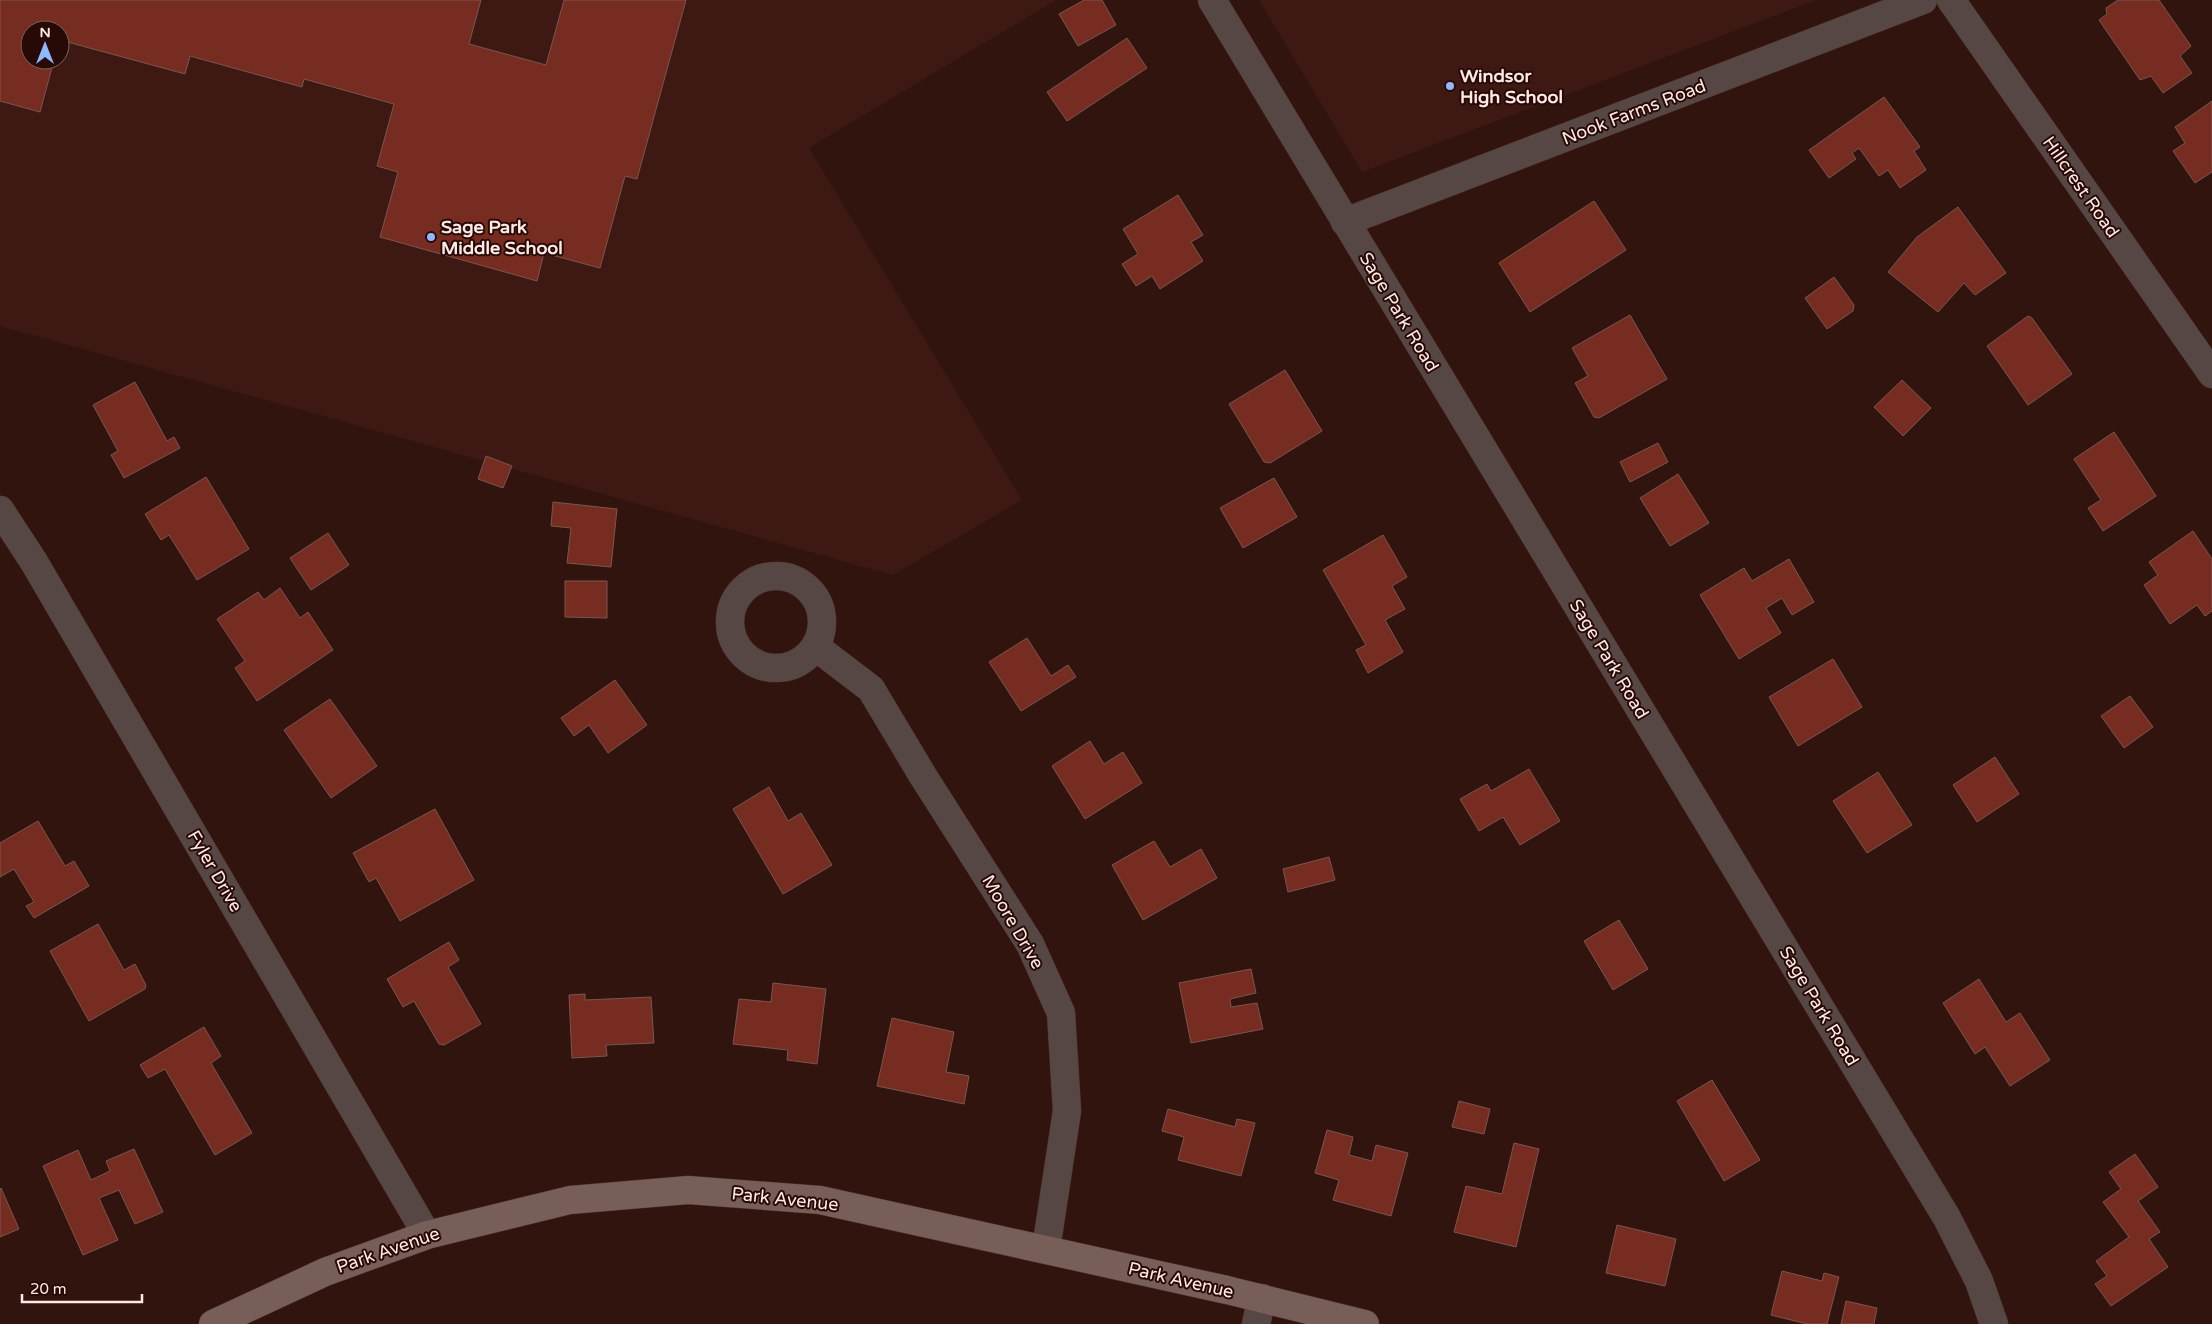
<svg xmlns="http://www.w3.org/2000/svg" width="2212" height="1324" viewBox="0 0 2212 1324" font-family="'Varela Round',sans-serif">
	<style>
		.built { fill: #3e1913; fill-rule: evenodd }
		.building { fill: #762c21; stroke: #7a564f }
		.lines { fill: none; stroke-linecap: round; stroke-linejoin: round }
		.street-casing { stroke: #4e322c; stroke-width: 29 }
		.secondary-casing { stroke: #4e322c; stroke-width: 29 }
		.street { stroke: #574744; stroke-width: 28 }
		.secondary { stroke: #775e59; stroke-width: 28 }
		.poi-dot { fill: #8fb8fd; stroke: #270a06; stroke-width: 2 }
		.labels { text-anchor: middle; stroke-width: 4; stroke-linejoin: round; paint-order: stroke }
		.poi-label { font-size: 18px; font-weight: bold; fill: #ffe9e4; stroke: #270a06; text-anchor: start }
		.street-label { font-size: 18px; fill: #ffe9e4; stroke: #270a06 }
	</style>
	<rect width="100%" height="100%" fill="#31140e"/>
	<g class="built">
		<path d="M0 0H1056L809 148 1022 500 893 575 0 326ZM30 30H60V60H30Z"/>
		<polygon points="1259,0 1816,0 1362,172"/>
	</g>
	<g class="building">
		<polygon points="0,0 481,0 469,44 546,65 564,0 686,0 637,179 625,176 600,268 544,253 537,281 380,237 398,172 377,166 394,104 304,79 302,87 190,56 185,74 60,40 60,30 30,30 30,60 54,60 40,112 0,101"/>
		<polygon points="1084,0 1102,0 1116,25 1078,46 1059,14"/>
		<polygon points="2118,0 2159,0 2191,46 2180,56 2192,73 2163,93 2151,76 2140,80 2099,20 2107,14 2106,8"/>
		<polygon points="1127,38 1147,68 1067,121 1047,92"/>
		<polygon points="1884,97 1920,147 1914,151 1926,170 1900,188 1888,170 1879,176 1859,148 1852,153 1856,159 1829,178 1809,150"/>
		<polygon points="2212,101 2212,172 2195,183 2173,151 2185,143 2175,127"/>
		<polygon points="1178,195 1203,235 1191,242 1203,261 1160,289 1152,276 1136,286 1122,264 1138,254 1123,229"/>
		<polygon points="1594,201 1626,250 1530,312 1499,263"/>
		<polygon points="1958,207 2006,273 1975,295 1964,283 1938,312 1888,272 1917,237"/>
		<polygon points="1834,277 1854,305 1853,311 1827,329 1805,298"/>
		<polygon points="1630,315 1667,379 1599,418 1594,417 1575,383 1588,376 1572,348"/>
		<polygon points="2028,316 2032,318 2072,374 2028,405 1987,346"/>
		<polygon points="1285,370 1322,431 1270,463 1264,462 1229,404"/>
		<polygon points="1902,380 1931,408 1903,436 1874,407"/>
		<polygon points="135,382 167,441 174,437 180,448 124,478 111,455 118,451 93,405"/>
		<polygon points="2114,432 2156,496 2103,531 2088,508 2101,500 2074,459"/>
		<polygon points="1658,443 1668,462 1630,482 1620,462"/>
		<polygon points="486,456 512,466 503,488 478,479"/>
		<polygon points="1678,474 1709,523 1670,546 1640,498"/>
		<polygon points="206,477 249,549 197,580 169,535 161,540 145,514"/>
		<polygon points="1274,478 1297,517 1243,548 1220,508"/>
		<polygon points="553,502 617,509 611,567 567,563 571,528 551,526"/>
		<polygon points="2193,531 2212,559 2212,611 2205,616 2197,605 2170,624 2144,585 2158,575 2149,562"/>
		<polygon points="328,533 349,565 311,590 290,558"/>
		<polygon points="1383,535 1407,577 1392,586 1405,609 1385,620 1403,652 1368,673 1356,650 1366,645 1323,570"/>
		<polygon points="1789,559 1814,602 1792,615 1782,598 1766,608 1781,633 1739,659 1700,595 1744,568 1752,581"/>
		<polygon points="565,581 607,581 607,618 565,617"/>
		<polygon points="280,588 300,618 308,612 333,650 257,701 235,668 245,661 217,619 258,592 264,600"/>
		<polygon points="1027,638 1051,676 1068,665 1076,677 1021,711 989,662"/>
		<polygon points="1833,659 1862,707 1798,746 1769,697"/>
		<polygon points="615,680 647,725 608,753 589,725 574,736 561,718"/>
		<polygon points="2130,696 2153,727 2124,748 2101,716"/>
		<polygon points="330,699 377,766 331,798 284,730"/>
		<polygon points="1090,741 1104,764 1123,752 1142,783 1085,819 1052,766"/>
		<polygon points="1995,757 2019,794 1977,822 1953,785"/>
		<polygon points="1529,769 1560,821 1520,845 1503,817 1479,831 1460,799 1487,784 1491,791"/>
		<polygon points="1878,772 1912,825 1867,853 1833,801"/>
		<polygon points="769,787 788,821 801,813 832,865 783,894 733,809"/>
		<polygon points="435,809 474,880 400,921 376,878 369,882 353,853"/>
		<polygon points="38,821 65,866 74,861 89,886 34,918 26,906 34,902 14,869 0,877 0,843"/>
		<polygon points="1154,841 1170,867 1201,849 1217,878 1143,920 1112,865"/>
		<polygon points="1329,857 1335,880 1288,892 1283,869"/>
		<polygon points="1619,920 1648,969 1613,990 1584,941"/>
		<polygon points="98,924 124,970 135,964 146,985 145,989 89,1021 50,951"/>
		<polygon points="449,942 459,960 448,967 481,1024 444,1045 439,1044 414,1001 403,1007 387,979"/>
		<polygon points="1251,969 1256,993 1230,999 1231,1007 1257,1003 1263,1029 1191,1043 1179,983"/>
		<polygon points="1979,979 2006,1022 2020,1013 2050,1060 2010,1086 1985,1047 1975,1054 1943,1003"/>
		<polygon points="773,983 826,989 817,1064 787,1060 788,1050 733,1044 739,999 771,1002"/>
		<polygon points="585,994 585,1000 651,997 654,1043 606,1045 607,1056 572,1058 569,995"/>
		<polygon points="892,1018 954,1032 946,1072 969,1076 964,1104 877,1086"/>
		<polygon points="204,1027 221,1056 211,1063 252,1133 215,1155 165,1069 148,1078 140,1065"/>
		<polygon points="1712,1080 1760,1160 1724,1181 1677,1101"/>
		<polygon points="1459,1101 1490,1109 1484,1134 1452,1127"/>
		<polygon points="1168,1109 1235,1127 1237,1119 1255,1123 1241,1176 1178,1160 1184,1137 1162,1131"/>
		<polygon points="1327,1130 1353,1137 1349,1155 1372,1161 1376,1145 1408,1153 1391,1216 1333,1200 1339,1180 1315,1173"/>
		<polygon points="1514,1143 1539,1149 1516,1247 1454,1232 1466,1186 1502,1194"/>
		<polygon points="134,1149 163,1212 135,1224 119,1190 99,1198 118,1240 83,1255 43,1166 78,1150 91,1180 110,1171 106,1161"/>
		<polygon points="2135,1154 2158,1187 2138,1201 2160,1232 2149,1239 2168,1267 2111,1306 2095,1284 2107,1276 2096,1261 2129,1237 2103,1202 2121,1189 2109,1172"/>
		<polygon points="1,1188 19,1229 0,1237 0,1189"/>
		<polygon points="1617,1225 1676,1239 1665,1286 1606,1273"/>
		<polygon points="1782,1271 1822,1281 1824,1273 1839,1277 1827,1324 1807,1324 1771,1315"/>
		<polygon points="1846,1301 1877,1308 1874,1324 1841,1324"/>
	</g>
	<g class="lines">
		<defs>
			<g id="street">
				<polyline points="1212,0 1947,1218 1979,1281 1994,1324"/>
				<polyline points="1951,0 2212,374"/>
				<polyline points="1345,222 1923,0"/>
				<polyline points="0,510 34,562 427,1235"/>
				<circle cx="776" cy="622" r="46"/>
				<polyline points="816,647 871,689 923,776 1030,944 1061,1013 1067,1111 1046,1249"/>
				<polyline points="1256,1324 1262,1298"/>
			</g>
			<polyline id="secondary" points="213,1324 325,1272 427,1235 570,1200 688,1190 820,1200 1227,1290 1365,1324"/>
		</defs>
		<use href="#street" class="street-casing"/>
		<use href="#secondary" class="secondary-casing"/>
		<use href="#street" class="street"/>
		<use href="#secondary" class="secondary"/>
	</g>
	<g class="poi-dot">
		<circle cx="1450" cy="86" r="5"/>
		<circle cx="431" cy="237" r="5"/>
	</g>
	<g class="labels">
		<g class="poi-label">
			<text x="1460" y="82">Windsor<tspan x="1460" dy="21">High School</tspan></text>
			<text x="441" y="233">Sage Park<tspan x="441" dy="21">Middle School</tspan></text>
		</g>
		<g class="street-label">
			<text transform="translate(1634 112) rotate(-21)" y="6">Nook Farms Road</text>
			<text transform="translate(2081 187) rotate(55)" y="6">Hillcrest Road</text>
			<text transform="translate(1399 312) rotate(59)" y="6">Sage Park Road</text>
			<text transform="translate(1609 659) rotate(59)" y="6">Sage Park Road</text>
			<text transform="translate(215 871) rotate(60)" y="6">Fyler Drive</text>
			<text transform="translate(1013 922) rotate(60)" y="6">Moore Drive</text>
			<text transform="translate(1819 1006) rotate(59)" y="6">Sage Park Road</text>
			<text transform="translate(785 1199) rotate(6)" y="6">Park Avenue</text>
			<text transform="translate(388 1250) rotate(-19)" y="6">Park Avenue</text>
			<text transform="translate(1181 1280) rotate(13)" y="6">Park Avenue</text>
		</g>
	</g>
	<g transform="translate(45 45)"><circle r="24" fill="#270a06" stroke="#7d635f"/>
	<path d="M0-4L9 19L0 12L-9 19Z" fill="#8fb8fd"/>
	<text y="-8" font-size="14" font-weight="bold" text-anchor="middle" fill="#ffe9e4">N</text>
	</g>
	<path d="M22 1294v8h120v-8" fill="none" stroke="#ffe9e4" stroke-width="2.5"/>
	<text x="30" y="1294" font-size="15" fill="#ffe9e4" stroke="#270a06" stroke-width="4" paint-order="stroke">20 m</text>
</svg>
